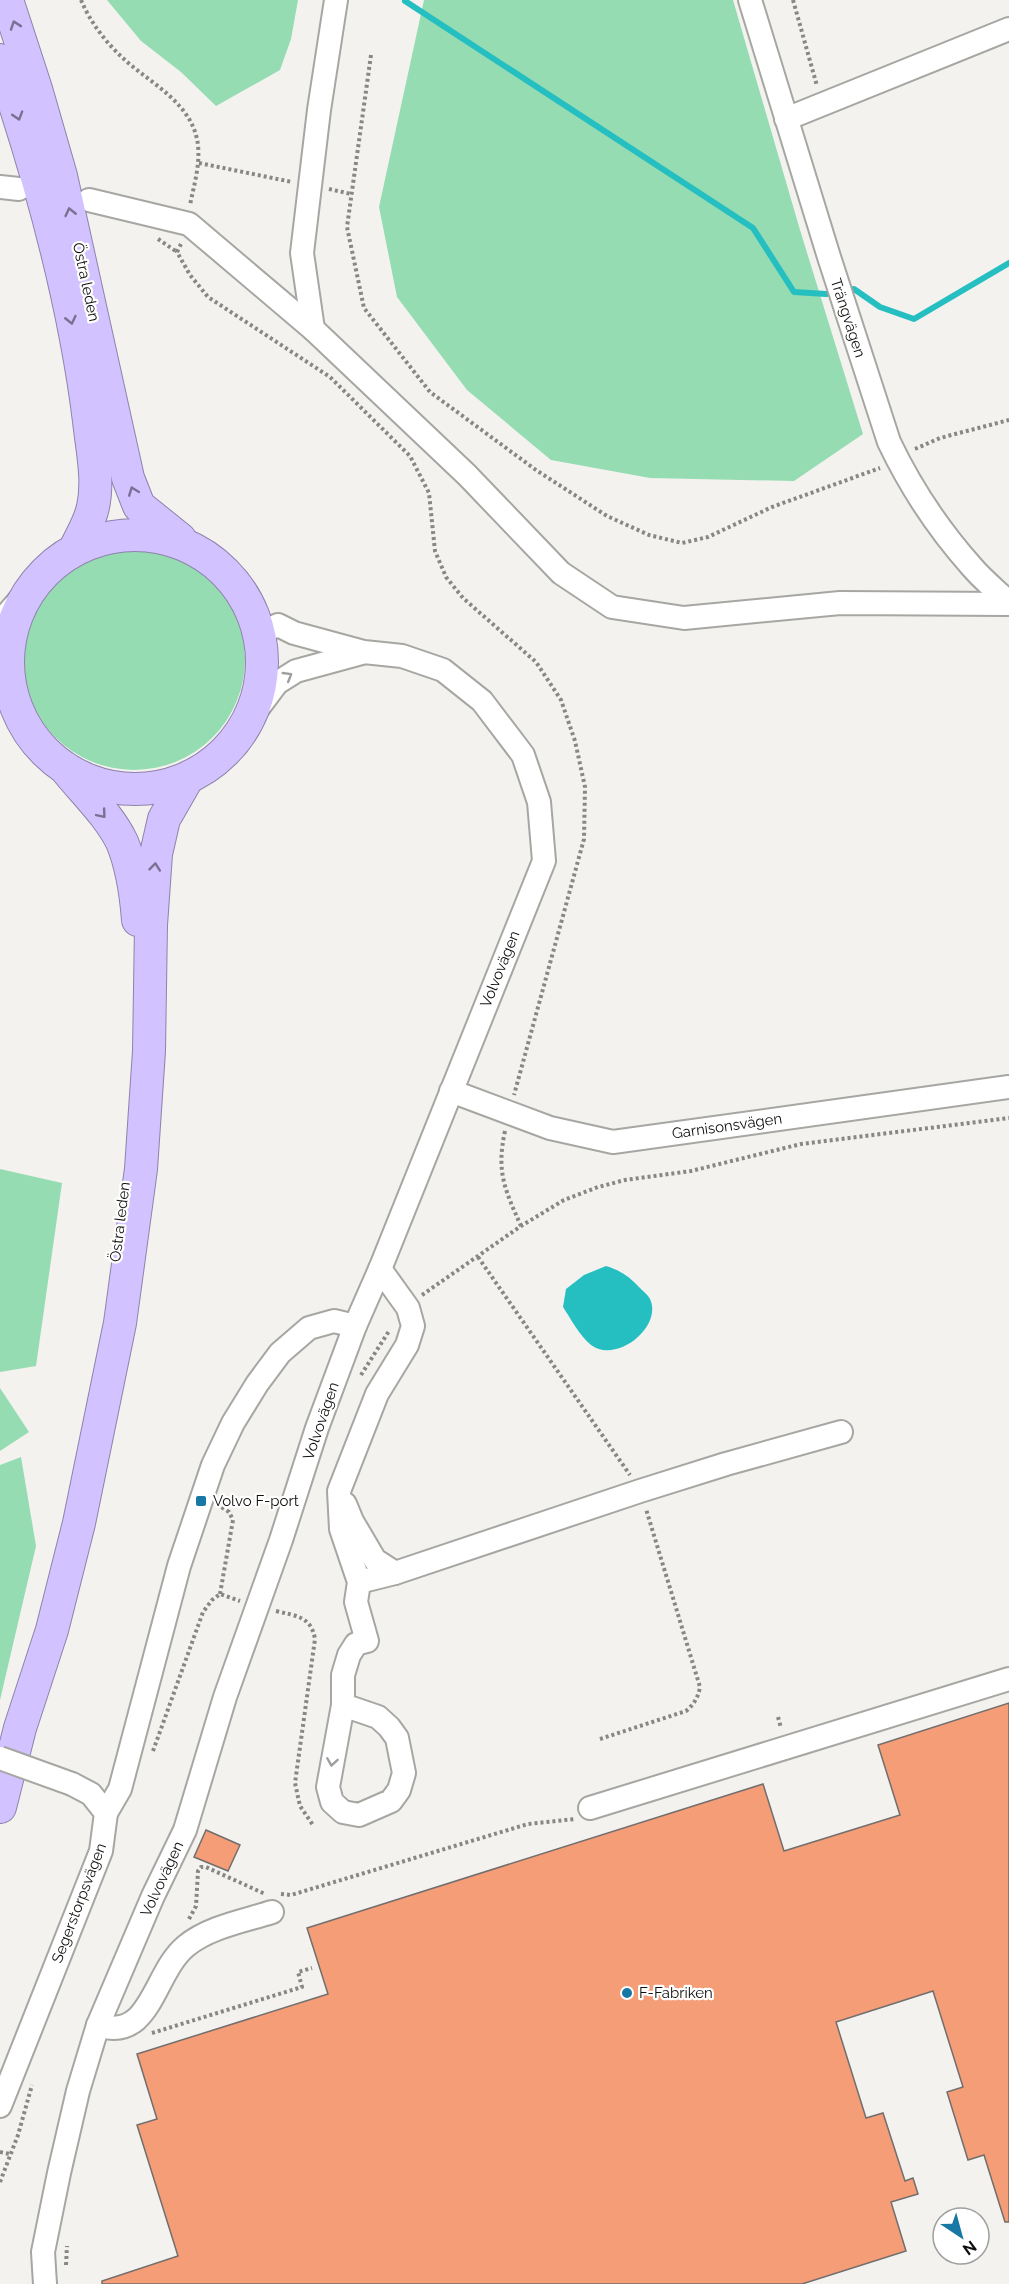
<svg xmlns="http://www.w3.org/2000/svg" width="1009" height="2284" viewBox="0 0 1009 2284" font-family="Raleway,sans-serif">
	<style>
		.green { fill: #95dcb3 }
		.water { fill: #26bfc1 }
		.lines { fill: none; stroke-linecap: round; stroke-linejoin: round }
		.stream { stroke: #26bfc1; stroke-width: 6 }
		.building { fill: #f59d77; stroke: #726e6d; stroke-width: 1.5 }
		.minor-casing { stroke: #a6a6a2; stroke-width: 26 }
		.highway-casing { stroke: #8e83aa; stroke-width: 34 }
		.path { stroke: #888784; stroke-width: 4; stroke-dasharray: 3 3; stroke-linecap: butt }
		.minor { stroke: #fff; stroke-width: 22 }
		.highway { stroke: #d2c2ff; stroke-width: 32 }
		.minor-bridge-casing { stroke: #a6a6a2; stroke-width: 26; stroke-linecap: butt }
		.minor-bridge { stroke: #fff; stroke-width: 22 }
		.oneway { stroke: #7a7192 }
		.oneway2 { stroke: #9f9f9e }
		.poi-dot { fill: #1878a5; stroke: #fff; stroke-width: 2 }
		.labels { text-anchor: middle; stroke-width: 4.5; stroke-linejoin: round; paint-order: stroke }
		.street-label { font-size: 15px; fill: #0f0f0d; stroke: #fff }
		.poi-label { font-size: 15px; fill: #0f0f0d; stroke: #fff; text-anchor: start }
	</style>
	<rect width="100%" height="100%" fill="#f3f2ee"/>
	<g class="green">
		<polygon points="107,0 298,0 291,39 280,70 216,106 181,72 141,41"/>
		<polygon points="424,0 733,0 800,230 863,434 794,481 650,478 551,460 467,390 397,297 379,207"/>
		<circle cx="134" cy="659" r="111"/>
		<polygon points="0,1169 62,1183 36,1366 0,1372"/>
		<polygon points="0,1388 29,1432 0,1451"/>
		<polygon points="21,1457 36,1546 0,1700 0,1465"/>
	</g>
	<path class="water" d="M606 1266C620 1270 630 1277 640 1288 643 1291 648 1295 650 1299 663 1327 616 1364 591 1345 579 1335 571 1319 563 1307L566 1289 584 1275Z"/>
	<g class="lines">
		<polyline class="stream" points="405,1 753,228 794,292 826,294 854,289 880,307 914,319 1009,263"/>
	</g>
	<g class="building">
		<polygon points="1009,1703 1009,2222 1005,2222 984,2155 968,2160 947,2092 963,2087 933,1991 836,2022 866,2118 883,2113 905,2181 913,2178 918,2194 891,2202 906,2251 802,2284 102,2284 102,2281 178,2256 137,2125 157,2119 137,2054 328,1994 307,1928 763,1784 784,1851 900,1815 878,1745"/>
		<polygon points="206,1830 240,1845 228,1871 194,1857"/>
	</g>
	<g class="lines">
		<defs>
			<g id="minor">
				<path d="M750 0 829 257 889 442C910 486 939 530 972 567 983 580 997 591 1009 603"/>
				<polyline points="786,119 1009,29"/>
				<polyline points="0,187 19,189"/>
				<polyline points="89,200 189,224 313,329 467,475 561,573 612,607 684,618 840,603 1009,604"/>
				<polyline points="313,329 302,253 319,110 336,0"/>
				<polyline points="0,622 31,587"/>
				<polyline points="0,691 13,700"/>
				<polyline points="250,719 277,683 296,671 362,653"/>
				<polyline points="451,1091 550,1128 613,1142 1009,1087"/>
				<polyline points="345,1504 352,1521 375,1560 395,1573"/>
				<polyline points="359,1582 395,1573 640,1491 726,1464 841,1432"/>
				<polyline points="343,1705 378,1717 389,1727 397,1738 404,1773 399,1790 391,1801 359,1815 343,1812 332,1802 328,1787 343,1705 343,1675 349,1655 356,1644 367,1641 356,1602 359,1582 341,1529 339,1491 377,1394 407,1345 413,1326 408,1308 380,1269"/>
				<polyline points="590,1808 1009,1679"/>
				<polyline points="106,1813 120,1789 179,1566 213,1465 233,1423 257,1384 280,1353 309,1328 334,1321 355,1326"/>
				<path d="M98 2025C151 2043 153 1973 186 1946 209 1927 244 1921 272 1912"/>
				<polyline points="0,2106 101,1851 106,1813 91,1794 72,1784"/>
				<polyline points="45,2284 43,2252 59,2173 78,2091 98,2025 153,1896 185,1830 225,1697 281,1540 317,1428 355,1326 380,1269 544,861 539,802 523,755 482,701 443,670 402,656 364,652 294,633 278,625 260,633"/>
			</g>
			<g id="highway">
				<polyline points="7,0 36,89 61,176 128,478 139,506 180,539"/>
				<path d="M0 60C40 177 74 299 89 421 92 449 99 480 93 507 90 522 81 536 75 549"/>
				<circle cx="135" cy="662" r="127"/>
				<path d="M65 768C84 792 109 815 122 842 132 866 136 894 138 920"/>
				<polyline points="0,1807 20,1728 52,1630 79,1523 120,1323 141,1169 149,1051 151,925 156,854 164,819 187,779"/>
			</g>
		</defs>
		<use href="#minor" class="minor-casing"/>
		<use href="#highway" class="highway-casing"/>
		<g class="path">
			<path d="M81 0C90 22 107 44 125 60 153 85 193 104 198 145 200 166 194 185 190 205"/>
			<polyline points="793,0 817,86"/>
			<polyline points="371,55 347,227 364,308 430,392 536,470 607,516 649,535 682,543 708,537 772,507 880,468"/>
			<polyline points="199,163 292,182"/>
			<polyline points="329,189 351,194"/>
			<polyline points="158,239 177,252"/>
			<polyline points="181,244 177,252 190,275 208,297 330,377 410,456 429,493 435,551 446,577 463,598 536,662 561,700 575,741 585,787 584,839 514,1095"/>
			<polyline points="915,449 940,438 1009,420"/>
			<path d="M505 1131C496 1172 505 1190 521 1226"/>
			<polyline points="478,1257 630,1475"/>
			<polyline points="422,1295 521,1226 564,1200 598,1187 625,1180 691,1171 801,1144 1009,1118"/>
			<polyline points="361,1375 389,1331"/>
			<polyline points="220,1594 233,1520 229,1512 220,1506"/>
			<path d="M276 1611C296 1616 311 1616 315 1639L295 1783 300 1806 313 1825"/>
			<polyline points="778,1717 781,1728"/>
			<path d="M600 1739 686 1711C694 1704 698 1698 700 1687L646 1509"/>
			<polyline points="153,1751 203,1612 212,1600 220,1594 240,1601"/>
			<polyline points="281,1894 291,1895 528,1824 575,1819"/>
			<polyline points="189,1919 196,1906 198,1871 201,1867 206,1867 265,1894"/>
			<polyline points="152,2033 302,1987 298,1972 312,1968"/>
			<polyline points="0,2152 10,2154"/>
			<polyline points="0,2182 18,2135 32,2085"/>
			<polyline points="66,2265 67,2246"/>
		</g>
		<use href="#minor" class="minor"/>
		<use href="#highway" class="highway"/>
		<defs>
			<polyline id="minor-bridge" points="0,1758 72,1784"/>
		</defs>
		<use href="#minor-bridge" class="minor-bridge-casing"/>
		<use href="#minor-bridge" class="minor-bridge"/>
	</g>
	<defs><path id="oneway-chevron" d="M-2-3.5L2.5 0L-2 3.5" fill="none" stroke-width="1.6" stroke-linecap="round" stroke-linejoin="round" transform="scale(1.5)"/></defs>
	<g class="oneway">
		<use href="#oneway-chevron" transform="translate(15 25) rotate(-109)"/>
		<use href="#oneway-chevron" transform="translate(18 116) rotate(73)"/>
		<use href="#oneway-chevron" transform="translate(70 212) rotate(-103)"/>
		<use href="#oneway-chevron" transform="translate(71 320) rotate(77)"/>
		<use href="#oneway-chevron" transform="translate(133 491) rotate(-111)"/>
		<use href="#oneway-chevron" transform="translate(102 814) rotate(50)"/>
		<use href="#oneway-chevron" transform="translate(155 867) rotate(-84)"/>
	</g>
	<g class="oneway2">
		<use href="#oneway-chevron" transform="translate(288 676) rotate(-31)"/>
		<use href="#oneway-chevron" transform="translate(332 1762) rotate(99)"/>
	</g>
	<g class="poi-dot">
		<rect x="195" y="1495" width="12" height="12" rx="3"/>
		<circle cx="627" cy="1993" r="6"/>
	</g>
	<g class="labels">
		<g class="street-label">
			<text transform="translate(86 282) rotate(78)" y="5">Östra leden</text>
			<text transform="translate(848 318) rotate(72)" y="5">Trängvägen</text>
			<text transform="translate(500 969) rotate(-68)" y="5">Volvovägen</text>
			<text transform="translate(727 1126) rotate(-8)" y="5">Garnisonsvägen</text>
			<text transform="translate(120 1222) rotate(-83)" y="5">Östra leden</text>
			<text transform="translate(321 1421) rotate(-71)" y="5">Volvovägen</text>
			<text transform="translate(162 1879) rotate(-65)" y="5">Volvovägen</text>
			<text transform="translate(79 1903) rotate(-69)" y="5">Segerstorpsvägen</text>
		</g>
		<g class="poi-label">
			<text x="213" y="1506">Volvo F-port</text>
			<text x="639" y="1998">F-Fabriken</text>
		</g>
	</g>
	<g transform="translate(961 2236) rotate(144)"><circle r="28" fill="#ffffff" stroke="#9f9f9e" stroke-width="1.5"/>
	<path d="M0-4.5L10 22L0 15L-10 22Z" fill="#1878a5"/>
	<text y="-9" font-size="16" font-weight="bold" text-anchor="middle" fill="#0f0f0d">N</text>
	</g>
</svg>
